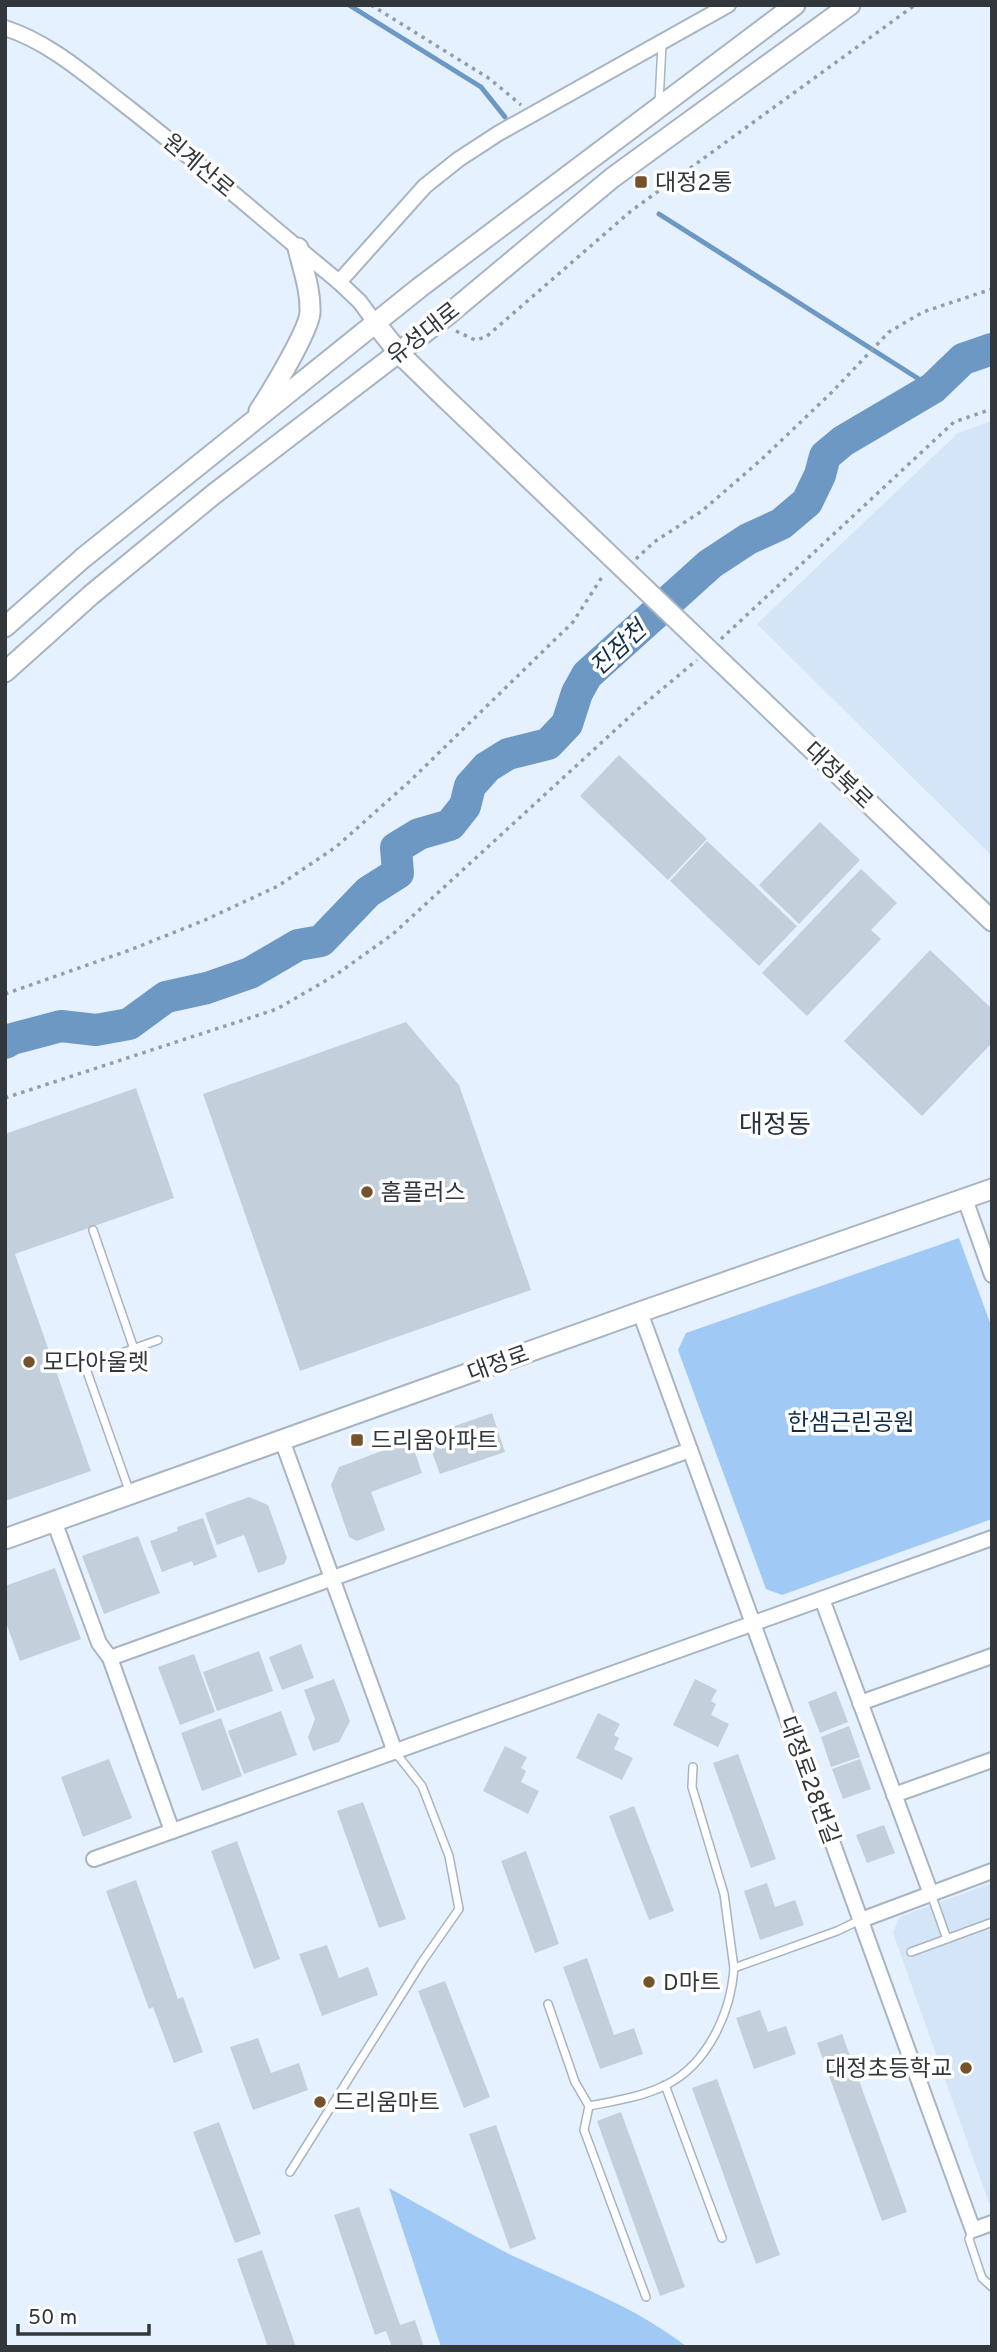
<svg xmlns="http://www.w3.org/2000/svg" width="997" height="2352" viewBox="0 0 997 2352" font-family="Overpass,'Noto Sans KR',sans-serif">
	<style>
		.built { fill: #d4e5f8 }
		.green { fill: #a0caf5 }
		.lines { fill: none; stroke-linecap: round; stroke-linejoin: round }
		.stream { stroke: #6d98c3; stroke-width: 5 }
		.river { stroke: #6d98c3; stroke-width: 32 }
		.building { fill: #c3cfdb }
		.lane-casing { stroke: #a8b4c0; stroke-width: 10 }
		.street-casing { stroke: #a8b4c0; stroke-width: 18 }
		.secondary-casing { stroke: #a8b4c0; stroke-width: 23 }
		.path { stroke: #959ea8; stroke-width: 3.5; stroke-dasharray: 3.5 5; stroke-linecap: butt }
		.lane { stroke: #fff; stroke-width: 7 }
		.street { stroke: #fff; stroke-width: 14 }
		.secondary { stroke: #fff; stroke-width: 19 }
		.poi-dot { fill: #74532a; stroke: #fff; stroke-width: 2.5 }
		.labels { text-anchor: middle; stroke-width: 7; stroke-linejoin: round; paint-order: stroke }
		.street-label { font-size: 23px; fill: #32373c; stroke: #fff }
		.poi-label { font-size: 23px; fill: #32373c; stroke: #fff; text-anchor: start }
		.park-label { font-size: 23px; fill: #0e2e4c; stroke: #fff }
		.water-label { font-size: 24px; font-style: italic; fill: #0f2f4d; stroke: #fff }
		.quarter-label { font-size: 26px; fill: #27313a; stroke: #fff }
	</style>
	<rect width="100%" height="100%" fill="#e5f1ff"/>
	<g class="built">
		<polygon points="992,421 992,856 757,624 958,433"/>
		<polygon points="992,1883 992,2203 989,2203 893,1933 899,1917"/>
	</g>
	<g class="green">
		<polygon points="959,1238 992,1328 992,1519 782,1595 766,1589 678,1350 686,1333"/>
		<path d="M389 2188C429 2210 470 2234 511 2255 570 2283 635 2306 687 2347H441Z"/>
	</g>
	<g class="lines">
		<g class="stream">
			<polyline points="349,5 481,87 505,117"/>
			<polyline points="659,214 933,388"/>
		</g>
		<polyline class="river" points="5,1043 12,1039 61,1026 96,1030 129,1024 166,997 207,988 250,973 298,945 321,941 368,892 398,873 396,848 419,834 450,825 465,806 470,786 487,767 508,754 548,744 567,724 577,693 587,675 710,564 748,539 781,524 807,502 820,475 825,456 843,441 933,388 963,359 992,349"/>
	</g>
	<g class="building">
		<polygon points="619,755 707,839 668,880 580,796"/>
		<polygon points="820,822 860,860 799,924 759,885"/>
		<polygon points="707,841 797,926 759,966 670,881"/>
		<polygon points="861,869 897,903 871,930 881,939 807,1016 762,973"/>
		<polygon points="930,950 992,1009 992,1043 922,1116 844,1041"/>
		<polygon points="406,1022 459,1085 531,1290 300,1371 203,1094"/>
		<polygon points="136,1088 174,1198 15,1254 91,1471 5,1501 5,1134"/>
		<polygon points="492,1413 505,1452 440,1474 426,1436"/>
		<polygon points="411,1440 422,1473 371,1492 385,1530 357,1541 349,1537 331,1485 339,1467"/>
		<polygon points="249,1497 268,1505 287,1558 284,1564 258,1573 244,1535 217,1545 205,1513"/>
		<polygon points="203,1518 217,1557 194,1566 192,1561 162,1572 150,1541 178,1531 177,1527"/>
		<polygon points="138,1536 160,1593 104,1614 82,1556"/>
		<polygon points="55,1568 81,1639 20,1661 5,1620 5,1586"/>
		<polygon points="301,1644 314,1678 282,1690 269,1657"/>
		<polygon points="259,1651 273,1691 217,1711 203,1672"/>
		<polygon points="194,1654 215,1712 180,1725 158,1667"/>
		<polygon points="334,1679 350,1721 339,1742 313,1751 308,1737 315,1719 304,1690"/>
		<polygon points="695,1679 717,1690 711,1701 716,1704 711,1715 729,1724 718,1747 673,1725"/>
		<polygon points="836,1691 848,1722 820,1733 808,1702"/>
		<polygon points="281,1711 297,1755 244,1774 228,1731"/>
		<polygon points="598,1713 620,1724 614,1735 619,1738 614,1749 633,1758 622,1780 576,1758"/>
		<polygon points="221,1718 242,1776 202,1791 181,1733"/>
		<polygon points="849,1726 860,1757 831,1767 821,1737"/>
		<polygon points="505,1746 527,1757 521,1768 526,1771 521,1782 539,1791 528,1814 483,1791"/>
		<polygon points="738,1754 776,1859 751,1868 713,1763"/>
		<polygon points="109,1759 132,1818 83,1837 61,1777"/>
		<polygon points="860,1759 871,1789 843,1799 832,1769"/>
		<polygon points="363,1802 406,1919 379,1928 337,1811"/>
		<polygon points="634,1806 674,1911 649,1920 609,1816"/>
		<polygon points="884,1825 895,1853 867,1863 856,1835"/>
		<polygon points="237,1841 280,1959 254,1969 211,1851"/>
		<polygon points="526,1851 559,1944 535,1953 501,1861"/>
		<polygon points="136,1880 178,1999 183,1997 203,2052 174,2063 153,2007 149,2009 106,1891"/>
		<polygon points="767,1883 775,1907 795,1900 804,1925 760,1940 744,1891"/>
		<polygon points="327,1945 339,1978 368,1967 378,1995 322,2016 299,1954"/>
		<polygon points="587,1958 614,2035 634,2028 643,2054 600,2069 563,1967"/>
		<polygon points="445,1981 490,2097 464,2108 418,1991"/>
		<polygon points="760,2010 768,2032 786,2026 796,2054 754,2069 736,2018"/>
		<polygon points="842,2034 907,2212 882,2221 817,2043"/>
		<polygon points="258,2038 271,2073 299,2063 308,2090 253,2110 230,2047"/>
		<polygon points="717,2079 780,2255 756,2264 692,2088"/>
		<polygon points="621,2112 685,2287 660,2296 597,2121"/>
		<polygon points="219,2122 261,2234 235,2243 193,2132"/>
		<polygon points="496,2125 536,2239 510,2249 469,2134"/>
		<polygon points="359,2207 400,2325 415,2320 424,2347 392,2347 386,2331 375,2335 334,2215"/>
		<polygon points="262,2250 296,2347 268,2347 237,2259"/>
	</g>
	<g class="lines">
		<defs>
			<g id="lane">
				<polyline points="659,102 662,44"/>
				<polyline points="93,1230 134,1349"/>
				<polyline points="130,1493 85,1366 158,1340"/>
				<polyline points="693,1767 692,1787 724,1894 734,1968"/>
				<polyline points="931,1894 947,1939"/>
				<polyline points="911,1952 990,1923"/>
				<polyline points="548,2004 575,2082 589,2106 584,2130 646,2297"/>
				<polyline points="665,2085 722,2238"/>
				<path d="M589 2106C615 2101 642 2097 666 2085 708 2064 731 2012 734 1968L837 1931 860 1920"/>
				<polyline points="290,2172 422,1962 459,1909 449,1856 422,1786 395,1752"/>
				<polyline points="973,2230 969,2239 982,2278 992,2287"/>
			</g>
			<g id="street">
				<path d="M5 28C49 42 86 75 121 102 196 160 266 222 339 282L360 302 376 324"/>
				<polyline points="339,282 425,186 459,159 499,133 728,5"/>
				<polyline points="965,1199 992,1275"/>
				<polyline points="640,1312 973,2230 992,2223"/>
				<polyline points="282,1440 395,1752"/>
				<polyline points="54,1521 99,1643 110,1658 172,1831"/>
				<polyline points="822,1599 931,1894"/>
				<polyline points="110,1658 690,1450"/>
				<polyline points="860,1703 992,1656"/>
				<polyline points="894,1795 992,1760"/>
				<polyline points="94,1859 992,1538"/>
				<polyline points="861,1920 992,1871"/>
			</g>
			<g id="secondary">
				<polyline points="376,324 399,353 440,393 992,921"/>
				<path d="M259 411C271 393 308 332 310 313 311 291 303 269 298 248"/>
				<polyline points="5,627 83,558 419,288 795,5"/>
				<polyline points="5,672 91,595 214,494 450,313 612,178 850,5"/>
				<polyline points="5,1539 640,1312 992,1189"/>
			</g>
		</defs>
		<use href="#lane" class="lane-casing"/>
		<use href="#street" class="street-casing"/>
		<use href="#secondary" class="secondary-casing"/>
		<g class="path">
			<polyline points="371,5 490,79 521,105"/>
			<polyline points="456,331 475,340 486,337 631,211 915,5"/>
			<polyline points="636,559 654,542 702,511 762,459 832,392 889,332 923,312 992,289"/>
			<polyline points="721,639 954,422 992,409"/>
			<polyline points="5,994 130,950 205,920 278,886 336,847 410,781 573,622 604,574"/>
			<polyline points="5,1098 277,1009 337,974 393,934 637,710 697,660"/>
		</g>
		<use href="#lane" class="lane"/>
		<use href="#street" class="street"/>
		<use href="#secondary" class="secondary"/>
	</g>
	<g class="poi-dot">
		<rect x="634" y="175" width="14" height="14" rx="3.5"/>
		<circle cx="367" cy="1192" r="7"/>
		<circle cx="29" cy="1362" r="7"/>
		<rect x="350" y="1433" width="14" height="14" rx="3.5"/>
		<circle cx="649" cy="1982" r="7"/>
		<circle cx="966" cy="2068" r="7"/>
		<circle cx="320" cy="2102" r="7"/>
	</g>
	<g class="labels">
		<g class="street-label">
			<text transform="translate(199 165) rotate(40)" y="8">원계산로</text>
			<text transform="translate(423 333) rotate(-38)" y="8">유성대로</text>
			<text transform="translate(839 775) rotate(44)" y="8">대정북로</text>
			<text transform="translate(498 1363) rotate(-20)" y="8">대정로</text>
			<text transform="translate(810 1780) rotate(70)" y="8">대정로28번길</text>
		</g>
		<g class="poi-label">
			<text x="655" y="190">대정2통</text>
			<text x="381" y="1200">홈플러스</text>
			<text x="43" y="1370">모다아울렛</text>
			<text x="371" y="1448">드리움아파트</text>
			<text x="663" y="1990">D마트</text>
			<text x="952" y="2076" text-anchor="end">대정초등학교</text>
			<text x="334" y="2110">드리움마트</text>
		</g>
		<g class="park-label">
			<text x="851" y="1430">한샘근린공원</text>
		</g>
		<g class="water-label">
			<text transform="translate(618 648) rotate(-43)" y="8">진잠천</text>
		</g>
		<g class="quarter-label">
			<text x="775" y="1133">대정동</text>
		</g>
	</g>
	<rect width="997" height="2352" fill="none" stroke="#32373c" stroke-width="14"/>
	<path d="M18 2324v10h131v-10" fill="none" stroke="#32373c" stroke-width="3.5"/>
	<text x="28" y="2324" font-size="21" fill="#32373c" stroke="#ffffff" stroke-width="5" paint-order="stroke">50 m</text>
</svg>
